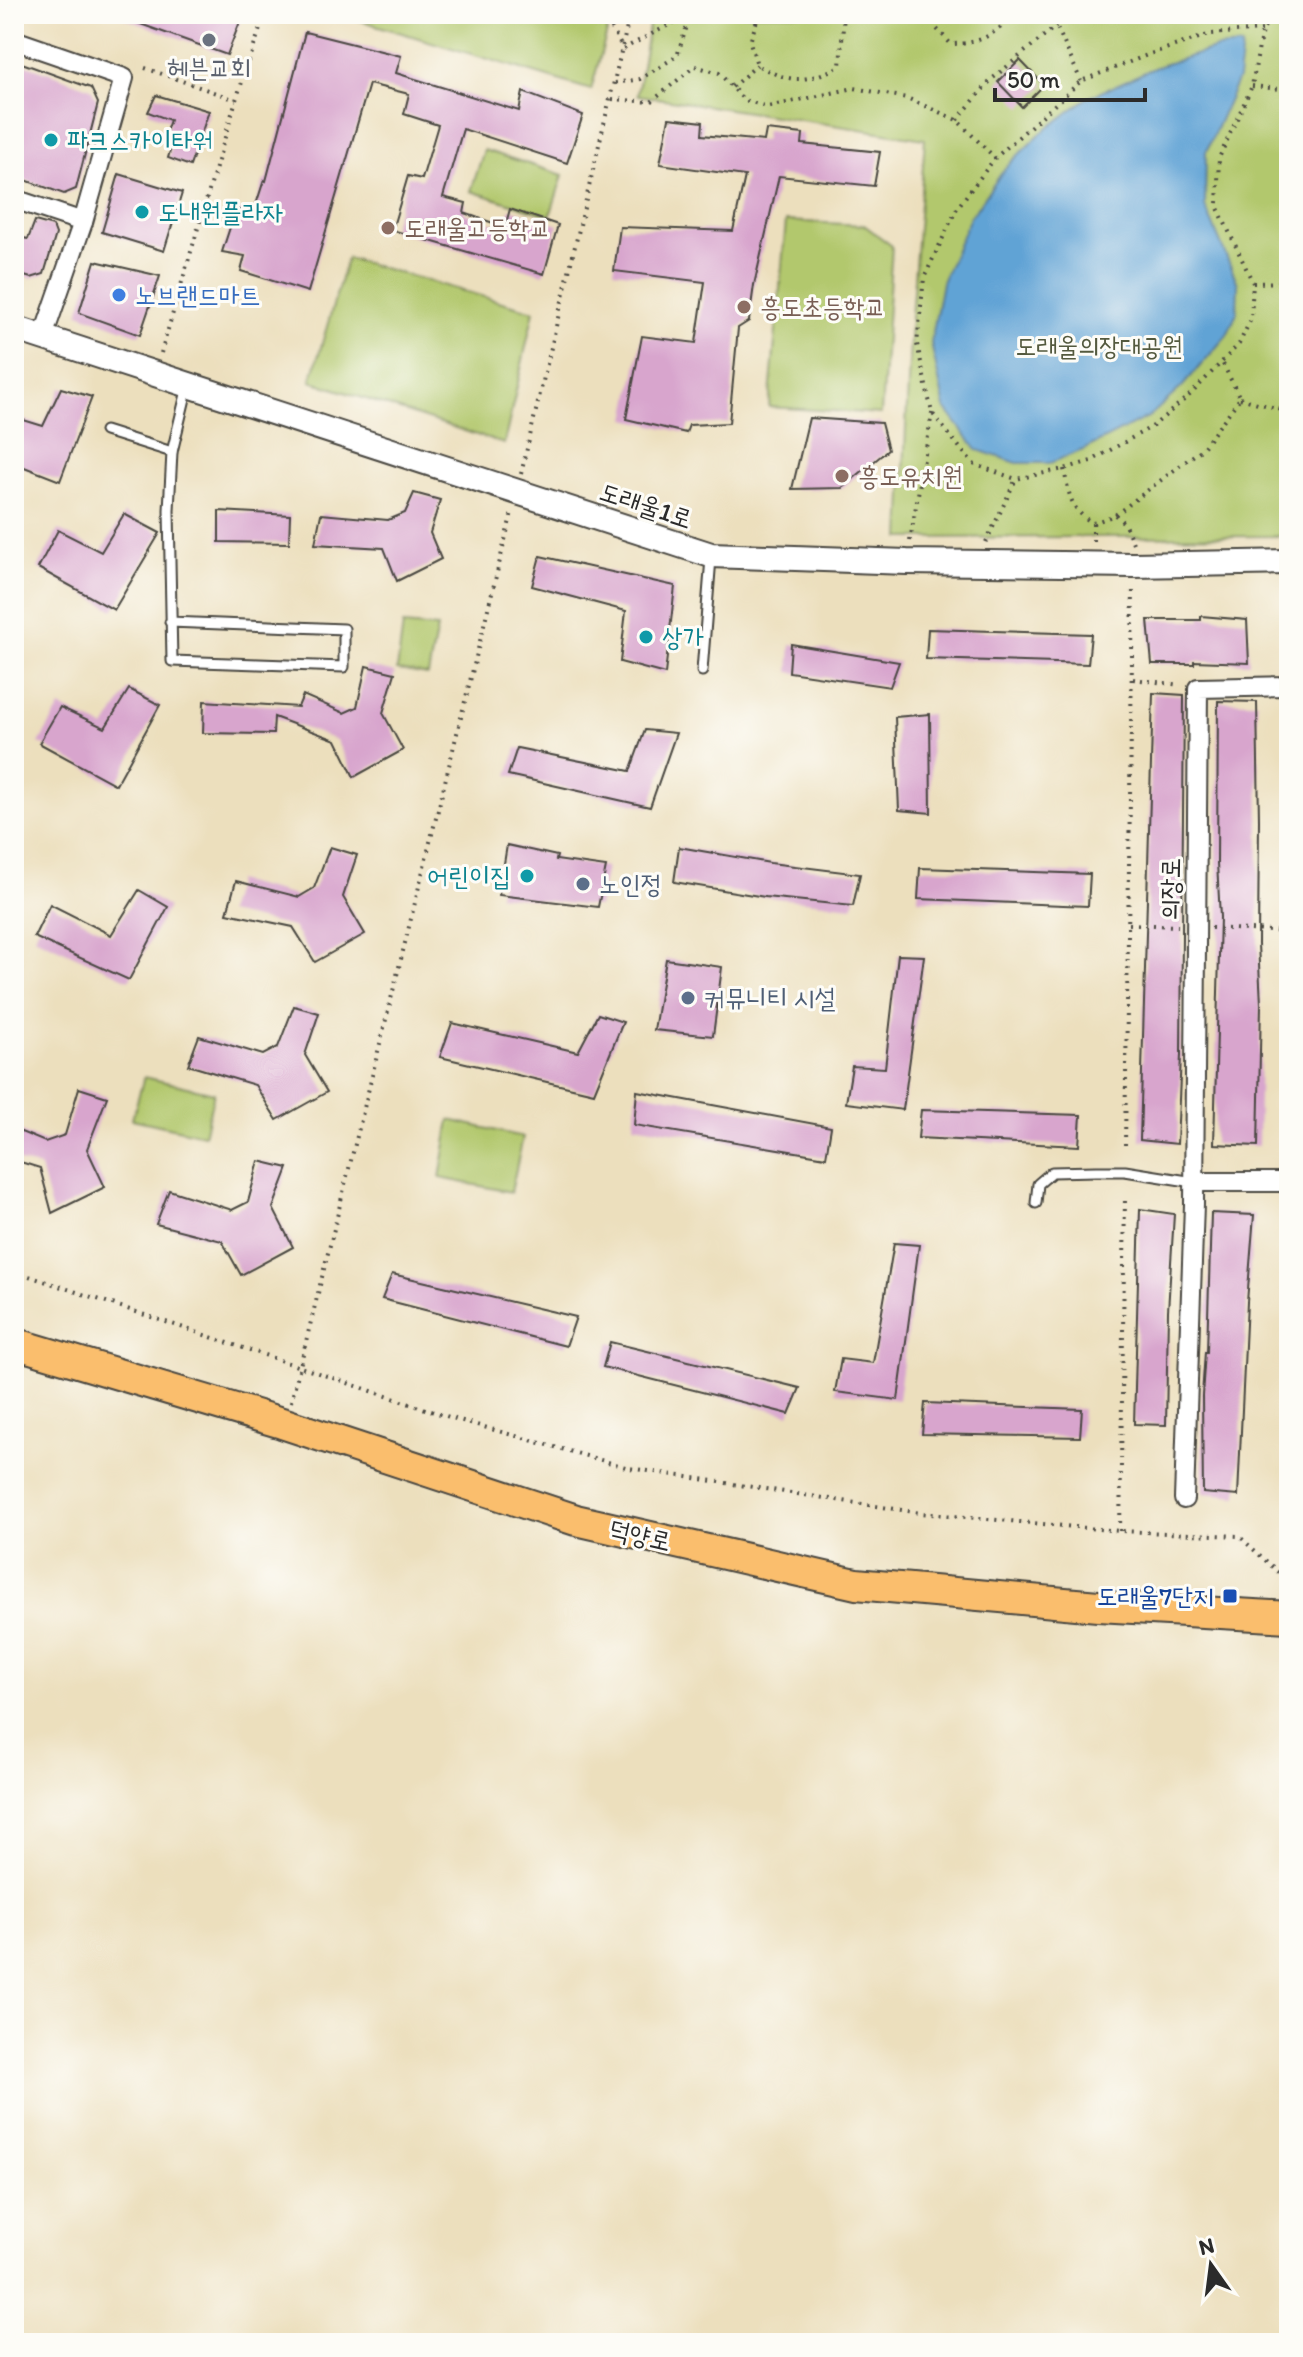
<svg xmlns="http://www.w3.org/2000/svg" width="1303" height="2357" viewBox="0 0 1303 2357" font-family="Itim,'Poor Story',sans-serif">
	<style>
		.green { fill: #b2c86d; stroke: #6e7a4c; stroke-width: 2 }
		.water { fill: #61a3d5; stroke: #466780; stroke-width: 2 }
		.building { fill: #d8a5cd }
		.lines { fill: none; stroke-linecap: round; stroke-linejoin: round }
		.service-casing { stroke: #484641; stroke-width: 13 }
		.minor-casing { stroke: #484641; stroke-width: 22 }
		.tertiary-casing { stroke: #484641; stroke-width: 28 }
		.primary-casing { stroke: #484641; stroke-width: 34 }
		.path { stroke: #484641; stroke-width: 4; stroke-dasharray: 2 6; stroke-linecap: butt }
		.service { stroke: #fff; stroke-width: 9 }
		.minor { stroke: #fff; stroke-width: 18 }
		.tertiary { stroke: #fff; stroke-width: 24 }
		.primary { stroke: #fabe6d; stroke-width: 30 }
		.worship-dot { fill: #6b7280; stroke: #fdfcf7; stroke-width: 3 }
		.culture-dot { fill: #0f9aa8; stroke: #fdfcf7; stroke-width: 3 }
		.education-dot { fill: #8d6e63; stroke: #fdfcf7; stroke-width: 3 }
		.shop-dot { fill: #3f7fe0; stroke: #fdfcf7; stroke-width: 3 }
		.service-dot { fill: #5c6f8a; stroke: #fdfcf7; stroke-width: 3 }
		.transit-dot { fill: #1a4fb4; stroke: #fdfcf7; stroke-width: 3 }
		.labels { text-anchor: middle; stroke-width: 6; stroke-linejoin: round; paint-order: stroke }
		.worship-label { font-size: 26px; fill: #5b616d; stroke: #fdfcf7 }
		.culture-label { font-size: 26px; fill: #0d838f; stroke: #fdfcf7; text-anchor: start }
		.education-label { font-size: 26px; fill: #785e54; stroke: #fdfcf7; text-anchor: start }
		.shop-label { font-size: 26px; fill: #366cbe; stroke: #fdfcf7; text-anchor: start }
		.park-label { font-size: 26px; fill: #545a3f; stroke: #fdfcf7 }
		.street-label { font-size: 26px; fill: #2b2b2b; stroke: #fdfcf7 }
		.service-label { font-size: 26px; fill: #4e5e75; stroke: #fdfcf7; text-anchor: start }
		.transit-label { font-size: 26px; fill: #164399; stroke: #fdfcf7; text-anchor: end }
	</style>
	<rect width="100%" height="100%" fill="#fdfcf7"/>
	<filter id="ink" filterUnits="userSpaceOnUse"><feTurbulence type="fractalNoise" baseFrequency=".0125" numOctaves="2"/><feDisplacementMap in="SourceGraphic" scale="16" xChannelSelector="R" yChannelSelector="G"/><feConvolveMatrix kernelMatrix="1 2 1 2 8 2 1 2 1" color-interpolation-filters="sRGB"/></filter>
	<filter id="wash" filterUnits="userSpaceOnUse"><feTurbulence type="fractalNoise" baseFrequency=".006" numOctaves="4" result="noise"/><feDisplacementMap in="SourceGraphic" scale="32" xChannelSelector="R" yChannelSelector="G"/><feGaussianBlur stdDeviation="1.8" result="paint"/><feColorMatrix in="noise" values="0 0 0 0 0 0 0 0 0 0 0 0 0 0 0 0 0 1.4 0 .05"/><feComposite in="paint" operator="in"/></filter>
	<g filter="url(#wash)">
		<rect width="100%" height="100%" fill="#ecdfbd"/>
		<g class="green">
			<polygon points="339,14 612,14 591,90"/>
			<polygon points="651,14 1289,14 1289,536 901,538 911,317 925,139 637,95"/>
			<polygon points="484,150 563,175 550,216 471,191"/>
			<polygon points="786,221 864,225 892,246 881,414 769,407"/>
			<polygon points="347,258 534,311 504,444 311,381"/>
			<polygon points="403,625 437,628 428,675 397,670"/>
			<polygon points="144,1077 214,1093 204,1135 132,1119"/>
			<polygon points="450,1120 523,1137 511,1192 440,1178"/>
		</g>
		<polygon class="water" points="1242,46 1238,79 1206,152 1205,206 1238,284 1237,313 1227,335 1182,387 1150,416 1083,450 1050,463 1017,463 977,450 945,408 931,343 942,282 969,219 1006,167 1040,134 1087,98 1156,67 1217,48"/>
		<g id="blocks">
			<g class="building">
				<polygon points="118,14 243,14 227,55 118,16"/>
				<polygon points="305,32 401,56 396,73 519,111 523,92 583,115 567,163 463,129 443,197 466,203 464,213 505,227 510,209 558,225 544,274 392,230 408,176 422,179 438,125 404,114 409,94 369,84 308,292 241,271 245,256 222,252 236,209 253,214 264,180 266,181"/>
				<polygon points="1020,60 1044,85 1022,107 998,82"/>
				<polygon points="19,62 91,88 98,103 76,189 64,194 14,176 14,82"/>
				<polygon points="156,95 209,111 190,166 168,158 173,141 164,137 170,120 148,112"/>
				<polygon points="669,118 703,122 702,135 764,141 766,130 803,134 802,144 880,152 874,186 779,176 754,285 749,321 738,328 729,423 689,425 686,433 626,419 642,336 696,343 705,282 614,271 620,227 733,231 745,176 660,164"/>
				<polygon points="119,174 182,193 164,251 102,232"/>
				<polygon points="35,221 53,226 56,234 44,274 31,278 14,273 14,236 28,239"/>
				<polygon points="95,261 160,276 140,335 79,313"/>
				<polygon points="61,388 92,397 60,481 14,463 14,417 43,426"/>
				<polygon points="809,418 881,423 888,450 842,488 792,489"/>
				<polygon points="414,493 440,500 430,533 441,559 397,581 384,548 315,544 321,514 388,520 405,513"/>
				<polygon points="219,511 290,515 289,543 219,542"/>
				<polygon points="124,514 160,533 114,610 38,568 58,530 101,552"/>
				<polygon points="540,556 675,586 665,674 620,662 626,611 532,586"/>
				<polygon points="1201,616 1247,620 1249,663 1194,661 1194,664 1152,664 1148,620 1201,620"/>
				<polygon points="928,629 1091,634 1088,664 926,659"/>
				<polygon points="791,644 899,662 890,687 789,672"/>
				<polygon points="366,666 395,673 383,713 403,750 354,777 336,740 274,717 273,734 203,733 204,701 298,707 303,695 344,713 357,707"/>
				<polygon points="129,689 160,705 116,785 39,743 60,707 105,728"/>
				<polygon points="1153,693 1184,695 1181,1055 1177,1144 1140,1140"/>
				<polygon points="1218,701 1257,702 1259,820 1258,944 1261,1004 1258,1146 1214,1144 1220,917 1217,863"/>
				<polygon points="930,714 931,813 899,810 895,717"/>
				<polygon points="645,730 676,733 650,807 508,775 517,748 630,771"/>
				<polygon points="507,845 557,856 556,860 606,867 598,907 499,895"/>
				<polygon points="330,847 357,855 343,897 365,934 315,962 293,927 227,913 236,881 299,897 314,888"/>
				<polygon points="679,847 770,863 860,874 853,906 765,897 674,882"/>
				<polygon points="920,868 1090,874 1088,906 918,899"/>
				<polygon points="139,890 168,907 129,980 34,937 50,904 111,935"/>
				<polygon points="898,955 924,956 903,1110 846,1103 852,1066 885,1068"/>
				<polygon points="666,959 722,967 713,1036 654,1030"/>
				<polygon points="294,1006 319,1013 305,1055 327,1092 277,1120 255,1085 188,1065 199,1036 263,1055 278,1047"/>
				<polygon points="598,1014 623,1022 594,1093 440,1057 452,1023 578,1052"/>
				<polygon points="79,1088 107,1097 87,1149 105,1187 52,1213 40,1168 14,1160 14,1129 45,1142 65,1135"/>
				<polygon points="637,1091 831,1127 826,1157 634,1125"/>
				<polygon points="921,1110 1081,1115 1079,1146 918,1138"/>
				<polygon points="259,1161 288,1168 273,1208 293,1247 241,1275 222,1241 156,1224 169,1190 232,1210 248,1202"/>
				<polygon points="1140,1209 1174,1214 1168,1311 1166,1425 1134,1424"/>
				<polygon points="1211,1213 1254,1215 1247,1302 1238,1496 1203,1493 1202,1396 1205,1352 1207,1352"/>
				<polygon points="894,1243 919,1245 898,1400 835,1392 841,1359 873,1363"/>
				<polygon points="392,1274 576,1317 566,1346 382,1299"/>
				<polygon points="610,1342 800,1388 789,1414 603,1367"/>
				<polygon points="925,1403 1082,1409 1080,1437 922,1434"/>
			</g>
		</g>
	</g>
	<g filter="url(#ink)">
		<use href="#blocks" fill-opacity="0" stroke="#484641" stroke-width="2"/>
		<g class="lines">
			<defs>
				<g id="service">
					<polyline points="105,431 172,452"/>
					<polyline points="170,622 344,629 344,667 172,661 169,510 172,452 188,386"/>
					<polyline points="702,671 711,558"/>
					<polyline points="1036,1203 1038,1184 1052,1172 1096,1171 1125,1171 1194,1182"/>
				</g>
				<g id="minor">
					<polyline points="14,40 124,78 83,222 43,337"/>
					<polyline points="14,199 83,222"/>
					<polyline points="1194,1182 1289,1182"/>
					<polyline points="1184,1499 1194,1204 1198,688 1289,686"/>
				</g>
				<polyline id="tertiary" points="14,328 711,555 907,562 1133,565 1289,562"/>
				<polyline id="primary" points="14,1343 282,1423 576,1520 856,1584 1098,1606 1289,1617"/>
			</defs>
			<use href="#service" class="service-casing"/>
			<use href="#minor" class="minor-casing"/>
			<use href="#tertiary" class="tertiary-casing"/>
			<use href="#primary" class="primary-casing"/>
			<g class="path">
				<polyline points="604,14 623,49 690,14"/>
				<path d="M759 14 750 42 757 65C792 84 805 83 840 66L844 14"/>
				<path d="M932 14 937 29 951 44C981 44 994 34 1016 14"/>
				<polyline points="1051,14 1081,81"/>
				<polyline points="1262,30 1211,34 1150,54 1081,81 995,158 957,208 924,278 917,344 932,413 973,464 1016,479 1064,469 1091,461 1153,426 1191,394 1239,344 1251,319 1253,283 1217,206 1219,158 1252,86 1262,30 1279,14"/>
				<polyline points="145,68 236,100"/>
				<polyline points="615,83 640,79 677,56 691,14"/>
				<polyline points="1252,86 1289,90"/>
				<polyline points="732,87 757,65"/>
				<polyline points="612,99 651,102 695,66 719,73 744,100 768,107 854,88 907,98 957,120 995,158"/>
				<polyline points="957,120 992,79 1056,26"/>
				<polyline points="1253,283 1289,282"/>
				<polyline points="161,353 236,100 265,14"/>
				<polyline points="1240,398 1289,412"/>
				<path d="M1064 469C1069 494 1070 510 1093 523L1115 515 1202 449 1240 398 1222 362"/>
				<polyline points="521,474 630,14"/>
				<polyline points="1115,515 1124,523 1133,543"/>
				<polyline points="1093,523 1093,543"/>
				<polyline points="910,541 932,413"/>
				<polyline points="986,542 1016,479"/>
				<polyline points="1133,679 1180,685"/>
				<polyline points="1129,924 1178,926"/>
				<polyline points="1211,928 1289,932"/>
				<polyline points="1125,1145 1133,587"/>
				<polyline points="14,1271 452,1418 629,1468 921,1513 1120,1531 1239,1536 1289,1582"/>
				<polyline points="291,1402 512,512"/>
				<polyline points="1120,1531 1125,1198"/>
			</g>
			<use href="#service" class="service"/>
			<use href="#minor" class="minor"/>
			<use href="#tertiary" class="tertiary"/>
			<use href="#primary" class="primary"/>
		</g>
	</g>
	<circle class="worship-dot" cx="209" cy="40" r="8"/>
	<g class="culture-dot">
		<circle cx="51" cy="140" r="8"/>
		<circle cx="142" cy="212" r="8"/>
		<circle cx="646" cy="637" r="8"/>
		<circle cx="527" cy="876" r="8"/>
	</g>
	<g class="education-dot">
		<circle cx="388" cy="228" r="8"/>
		<circle cx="744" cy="307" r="8"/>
		<circle cx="842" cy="476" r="8"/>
	</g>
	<circle class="shop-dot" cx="119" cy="295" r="8"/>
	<g class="service-dot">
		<circle cx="583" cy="884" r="8"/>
		<circle cx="688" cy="998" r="8"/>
	</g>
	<rect class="transit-dot" x="1222" y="1588" width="16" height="16" rx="4"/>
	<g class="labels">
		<g class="worship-label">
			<text x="209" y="77">헤븐교회</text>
		</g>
		<g class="culture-label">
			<text x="67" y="149">파크스카이타워</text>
			<text x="158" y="221">도내원플라자</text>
			<text x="662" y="646">상가</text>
			<text x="511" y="885" text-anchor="end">어린이집</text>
		</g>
		<g class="education-label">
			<text x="404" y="237">도래울고등학교</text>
			<text x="760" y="316">흥도초등학교</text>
			<text x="858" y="485">흥도유치원</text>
		</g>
		<g class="shop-label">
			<text x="135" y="304">노브랜드마트</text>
		</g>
		<g class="park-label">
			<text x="1099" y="355">도래울의장대공원</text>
		</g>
		<g class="street-label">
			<text transform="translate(646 505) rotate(18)" y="9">도래울1로</text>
			<text transform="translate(1170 889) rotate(-89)" y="9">의장로</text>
			<text transform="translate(640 1535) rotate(13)" y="9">덕양로</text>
		</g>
		<g class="service-label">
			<text x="599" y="893">노인정</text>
			<text x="704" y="1007">커뮤니티 시설</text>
		</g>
		<g class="transit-label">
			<text x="1214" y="1605">도래울7단지</text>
		</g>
	</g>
	<rect width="1303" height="2357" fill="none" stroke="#fdfcf7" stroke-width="48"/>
	<g transform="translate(1211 2265) rotate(346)" stroke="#fdfcf7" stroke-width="6" paint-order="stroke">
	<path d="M0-6L14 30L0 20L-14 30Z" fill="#2b2b2b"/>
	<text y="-12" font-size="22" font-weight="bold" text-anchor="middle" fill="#2b2b2b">N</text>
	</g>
	<path d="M995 88v12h150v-12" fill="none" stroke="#2b2b2b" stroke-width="4"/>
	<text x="1007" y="88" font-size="24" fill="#2b2b2b" stroke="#fdfcf7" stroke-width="6" paint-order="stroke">50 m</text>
</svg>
